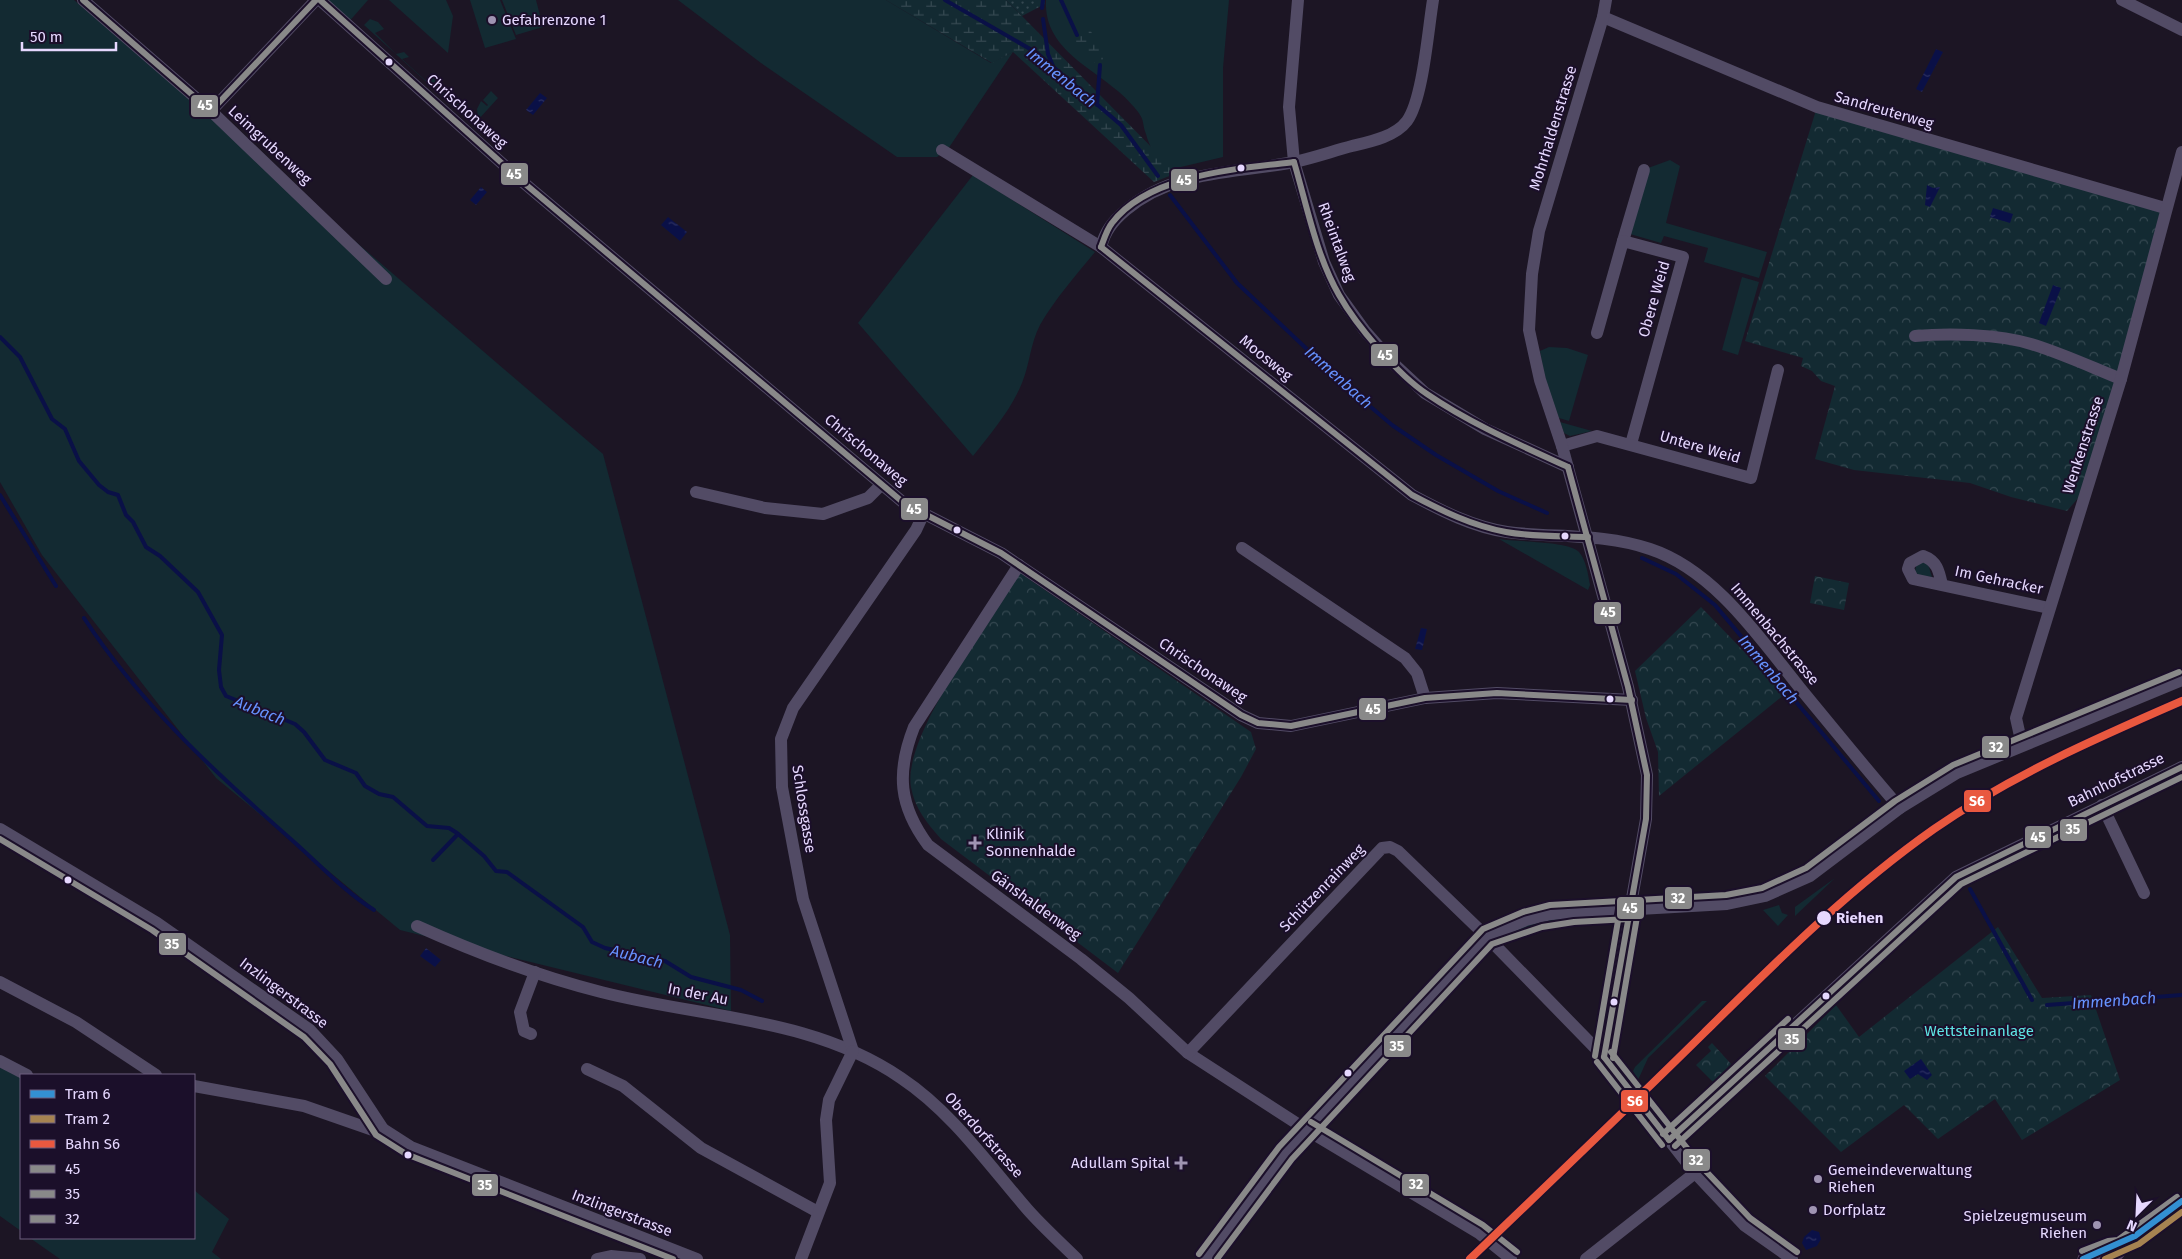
<svg xmlns="http://www.w3.org/2000/svg" width="2182" height="1259" viewBox="0 0 2182 1259" font-family="'Fira Sans',sans-serif">
	<style>
		.grass { fill: #132a32 }
		.wetland { fill: url(#wetland-marsh) }
		.park { fill: url(#park-crowns) }
		.garden { fill: url(#garden-dots) }
		.water { fill: url(#water-ripples) }
		.lines { fill: none; stroke-linecap: round; stroke-linejoin: round }
		.stream { stroke: #0a1047; stroke-width: 4 }
		.minor { stroke: #524b65; stroke-width: 12 }
		.major { stroke: #5d4b69; stroke-width: 15 }
		.bus-1-casing { stroke: #1b0f2a; stroke-width: 10 }
		.bus-2-casing { stroke: #1b0f2a; stroke-width: 10 }
		.bus-3-casing { stroke: #1b0f2a; stroke-width: 10 }
		.bus-1 { stroke: #898989; stroke-width: 6 }
		.bus-2 { stroke: #898989; stroke-width: 6 }
		.bus-3 { stroke: #898989; stroke-width: 6 }
		.rail-1-casing { stroke: #1b0f2a; stroke-width: 11 }
		.rail-1 { stroke: #e9583f; stroke-width: 8 }
		.tram-1-casing { stroke: #1b0f2a; stroke-width: 10 }
		.tram-2-casing { stroke: #1b0f2a; stroke-width: 10 }
		.tram-1 { stroke: #3390d2; stroke-width: 6 }
		.tram-2 { stroke: #a68351; stroke-width: 6 }
		.poi-dot { fill: #9f94b2; stroke: #1b0f2a; stroke-width: 2 }
		.bus-dot { fill: #e6d8ff; stroke: #1b0f2a; stroke-width: 2 }
		.labels { text-anchor: middle; stroke-width: 4; stroke-linejoin: round; paint-order: stroke }
		.poi-label { font-size: 15px; fill: #e6d8ff; stroke: #1b0f2a; text-anchor: start }
		.street-label { font-size: 15px; fill: #e6d8ff; stroke: #1b0f2a }
		.stop-label { font-size: 15px; font-weight: bold; fill: #e6d8ff; stroke: #1b0f2a; text-anchor: start }
		.park-label { font-size: 15px; fill: #5ee5e5; stroke: #1b0f2a }
		.water-label { font-size: 16px; font-style: italic; fill: #6692ff; stroke: #1b0f2a }
		.line-badge { stroke: #1b0f2a; stroke-width: 2 }
		.badge-label { font-size: 14px; text-anchor: middle; font-weight: bold; fill: #fff }
	</style>
	<defs>
		<pattern id="wetland-marsh" width="20" height="14" patternUnits="userSpaceOnUse" patternTransform="scale(1.25)"><rect width="20" height="14" fill="#132a32"/><path d="M1 5h8M5 5V1M11 12h8M15 12V8" fill="none" stroke="#354851"/></pattern>
		<pattern id="park-crowns" width="20" height="18" patternUnits="userSpaceOnUse" patternTransform="scale(1.25)"><rect width="20" height="18" fill="#132a32"/><path d="M2 6a3 3 0 1 1 6 0M12 15a3 3 0 1 1 6 0" fill="none" stroke="#354851"/></pattern>
		<pattern id="garden-dots" width="8" height="8" patternUnits="userSpaceOnUse" patternTransform="scale(1.25)"><rect width="8" height="8" fill="#132a32"/><path d="M2 2h.1M6 6h.1" fill="none" stroke="#354851" stroke-width="1.8" stroke-linecap="round"/></pattern>
		<pattern id="water-ripples" width="26" height="14" patternUnits="userSpaceOnUse" patternTransform="scale(1.25)"><rect width="26" height="14" fill="#0a1047"/><path d="M2 4q2-2 4 0t4 0M15 11q2-2 4 0t4 0" fill="none" stroke="#2e3263"/></pattern>
	</defs>
	<rect width="100%" height="100%" fill="#1c1524"/>
	<g class="grass">
		<polygon points="0,0 74,0 603,454 730,935 731,1011 400,930 216,778 42,555 0,482"/>
		<polygon points="320,0 368,0 346,25"/>
		<polygon points="389,0 446,0 453,16 448,53"/>
		<polygon points="470,0 500,0 516,39 485,48"/>
		<polygon points="502,0 536,0 543,27 516,35"/>
		<polygon points="678,0 886,0 991,63 1013,52 948,149 937,157 897,157 761,63"/>
		<path d="M1046 0H1229L1223 68V157L1164 171C1158 159 1149 147 1146 134 1141 120 1146 121 1134 107 1105 71 1043 55 1046 0Z"/>
		<polygon points="370,19 378,22 384,29 375,33 396,54 404,52 409,57 402,59 425,80 433,77 437,82 431,84 441,94 448,91 452,95 447,99 453,105 463,103 467,106 466,118 364,25"/>
		<polygon points="491,91 498,98 478,120 477,109 481,101 487,106 488,105 483,100"/>
		<polygon points="1670,160 1680,166 1666,223 1767,252 1759,278 1704,262 1708,248 1664,236 1661,243 1630,234 1648,168"/>
		<path d="M973 175 1095 252C1076 275 1055 299 1040 325 1030 344 1030 364 1022 383 1011 410 991 433 973 456L858 323Z"/>
		<polygon points="1742,277 1759,282 1738,355 1722,350"/>
		<polygon points="1549,347 1567,348 1588,355 1569,421 1559,418 1547,390 1540,351"/>
		<polygon points="1560,422 1592,431 1570,436 1564,433"/>
		<path d="M1499 539C1516 542 1570 541 1579 552 1586 560 1588 574 1590 585L1588 590Z"/>
		<polygon points="1922,562 1928,564 1932,577 1920,576 1915,572 1916,566"/>
		<polygon points="1835,878 1795,916 1795,907"/>
		<polygon points="1779,905 1782,913 1788,915 1778,926 1763,910"/>
		<path d="M1606 911 1618 923 1620 930 1610 922 1603 921C1577 925 1524 919 1508 943L1503 935 1526 920Z"/>
		<polygon points="1702,1001 1707,1001 1648,1058 1638,1080 1633,1071 1635,1067"/>
		<polygon points="0,1063 21,1075 21,1231 0,1216"/>
		<polygon points="194,1190 229,1219 212,1252 221,1259 60,1259 30,1238 194,1238"/>
	</g>
	<g class="wetland">
		<polygon points="886,0 1006,0 1177,173 1154,182 1013,52 992,63"/>
		<polygon points="1089,27 1103,57 1102,69 1065,37"/>
	</g>
	<g class="park">
		<polygon points="1817,107 2165,208 2085,490 2067,511 2011,497 1970,483 1854,470 1815,459 1835,386 1821,381 1812,371 1801,366 1803,358 1745,341"/>
		<path d="M1020 573 1251 732 1256 749 1241 777 1118 973 941 839C927 823 915 809 911 787 902 736 992 618 1020 573Z"/>
		<polygon points="1815,576 1849,583 1844,610 1810,603"/>
		<polygon points="1701,607 1785,694 1659,796 1658,752 1646,718 1635,671"/>
		<polygon points="1998,927 2042,998 2091,995 2120,1080 2022,1140 1995,1099 1938,1139 1904,1105 1841,1152 1765,1076 1836,1005 1859,1037"/>
		<polygon points="1712,1043 1731,1064 1713,1082 1696,1065 1711,1051 1708,1047"/>
	</g>
	<polygon class="garden" points="1006,0 1045,0 1045,4 1022,16"/>
	<g class="water">
		<polygon points="1936,49 1943,52 1922,92 1916,89"/>
		<polygon points="540,93 547,98 533,115 526,110"/>
		<polygon points="1927,185 1933,188 1940,187 1930,207 1925,205"/>
		<polygon points="481,187 487,192 476,205 470,200"/>
		<polygon points="1993,208 2013,214 2010,223 1990,217"/>
		<polygon points="668,217 687,232 680,241 661,225"/>
		<polygon points="2053,285 2061,288 2046,326 2039,323"/>
		<polygon points="1421,628 1427,629 1422,650 1415,649"/>
		<polygon points="426,948 441,960 435,967 420,956"/>
		<polygon points="1921,1059 1932,1075 1927,1080 1918,1074 1910,1079 1904,1071"/>
		<polygon points="1812,1230 1819,1232 1821,1239 1817,1246 1806,1250 1802,1243 1804,1237"/>
	</g>
	<g class="lines">
		<g class="stream">
			<polyline points="945,0 1037,53 1121,125 1158,176"/>
			<polyline points="1061,0 1077,35"/>
			<polyline points="1042,8 1043,0"/>
			<polyline points="1043,19 1048,54 1053,66"/>
			<polyline points="1097,105 1100,65"/>
			<polyline points="1170,195 1237,283 1346,386 1392,425 1436,455 1498,491 1547,513"/>
			<polyline points="0,337 20,357 52,419 65,429 79,461 99,485 108,492 118,495 126,515 133,522 146,547 160,556 198,592 222,635 219,670 221,687 226,696 295,724 304,732 325,760 356,773 365,786 379,794 393,797 427,826 449,828 457,833 484,856 496,871 507,872 583,927 592,942 605,948 665,961 691,977 741,990 762,1001"/>
			<polyline points="0,495 56,586"/>
			<polyline points="1642,558 1676,574 1715,605 1879,801"/>
			<path d="M84 618C140 704 217 774 293 841 319 864 345 892 374 910"/>
			<polyline points="433,860 458,834"/>
			<polyline points="1970,889 2032,1000"/>
			<polyline points="2047,1005 2182,995"/>
		</g>
		<g class="minor">
			<polyline points="83,0 211,111 386,279"/>
			<polyline points="320,0 524,183 905,504 1001,553 1241,715 1258,723 1291,726 1425,698 1497,693 1632,700"/>
			<polyline points="1298,0 1289,107 1294,162 1324,262 1339,295 1365,331 1395,365 1425,393 1485,429 1568,467"/>
			<polyline points="2122,0 2182,30"/>
			<polyline points="1603,17 1817,107 2165,208"/>
			<polyline points="211,111 316,0"/>
			<path d="M942 150 1101 247 1412 495C1442 511 1473 527 1507 532 1555 538 1603 533 1650 549 1714 570 1759 637 1800 688 1833 728 1866 769 1900 808"/>
			<polyline points="1623,241 1644,170"/>
			<path d="M1101 247C1105 231 1113 221 1126 210 1175 169 1234 174 1294 162 1313 158 1333 151 1352 146 1369 142 1395 137 1407 121 1423 99 1428 30 1433 0"/>
			<polyline points="1597,333 1623,241 1683,257 1631,444"/>
			<path d="M1915 336C1949 333 1998 334 2031 344 2061 353 2091 367 2121 379"/>
			<polyline points="1562,446 1597,436 1751,478 1778,370"/>
			<polyline points="696,492 765,508 823,514 868,498 881,485"/>
			<polyline points="1242,548 1405,658 1417,673 1425,698"/>
			<path d="M1019 565 914 727C896 773 899 806 928 845L1081 959 1129 998 1188 1053 1307 1130 1479 1233 1511 1259"/>
			<path d="M1942 585C1939 571 1937 561 1923 556L1910 563 1908 569 1913 579 2049 608"/>
			<polyline points="2022,745 2016,718 2121,379 2182,152"/>
			<polyline points="2102,805 2144,893"/>
			<polyline points="0,829 157,923 310,1030 337,1059 383,1129 411,1147 697,1259"/>
			<path d="M417 926C477 953 537 976 601 992 702 1018 812 1017 901 1078 952 1112 988 1164 1028 1210 1043 1227 1061 1243 1077 1259"/>
			<polyline points="0,982 76,1022 156,1075"/>
			<polyline points="531,1034 524,1031 520,1012 535,972"/>
			<polyline points="853,1051 803,899 782,787 781,739 793,708 916,530 923,515"/>
			<polyline points="1188,1053 1382,848 1390,847 1398,851 1487,937 1604,1057 1695,1173 1744,1225 1792,1259"/>
			<polyline points="1604,1057 1646,819 1647,775 1628,687 1562,446 1540,380 1529,330 1532,274 1539,231 1603,17 1606,0"/>
			<polyline points="0,1061 27,1075"/>
			<polyline points="587,1069 623,1086 701,1148 818,1212"/>
			<polyline points="194,1086 304,1106 373,1130 383,1129"/>
			<polyline points="1669,1140 1956,877 2182,767"/>
			<polyline points="597,1259 611,1256 640,1259"/>
			<polyline points="801,1259 830,1183 826,1120 829,1100 853,1051"/>
			<polyline points="1206,1259 1285,1153 1487,937 1526,920 1551,914 1727,904 1765,896 1810,876 1900,808 1957,773 2182,680"/>
			<polyline points="1586,1259 1695,1173"/>
		</g>
		<g class="major">
			<polyline points="2085,1259 2110,1249 2121,1248"/>
			<polyline points="2112,1259 2121,1248 2182,1204"/>
		</g>
		<defs>
			<g id="bus-1">
				<polyline points="83,0 211,111 316,0"/>
				<polyline points="320,0 524,183 905,504 1001,553 1241,715 1258,723 1291,726 1425,698 1497,693 1632,700"/>
				<path d="M1294 162C1307 206 1316 255 1339 295 1356 325 1398 375 1427 394 1471 424 1520 445 1568 467"/>
				<path d="M1101 247 1412 495C1442 511 1473 526 1506 532 1533 537 1561 536 1588 537"/>
				<path d="M1101 247C1104 239 1107 229 1112 223 1149 174 1238 169 1294 162"/>
				<polyline points="1568,467 1628,687 1647,775 1646,819 1604,1057"/>
				<polyline points="1604,1057 1669,1140"/>
				<polyline points="1669,1140 1956,877 2182,767"/>
			</g>
			<g id="bus-2">
				<polyline points="0,839 152,930 304,1037 330,1064 376,1135 406,1154 673,1259"/>
				<polyline points="1613,1058 1638,911"/>
				<polyline points="1597,1062 1662,1145"/>
				<polyline points="1675,1146 1961,884 2182,777"/>
				<polyline points="1217,1259 1292,1159 1492,944 1542,927 1574,922 1629,919"/>
			</g>
			<g id="bus-3">
				<polyline points="1611,1052 1702,1167 1750,1218 1797,1252"/>
				<polyline points="1595,1056 1620,909"/>
				<polyline points="1311,1122 1483,1225 1517,1252"/>
				<polyline points="1663,1134 1788,1019"/>
				<polyline points="2082,1251 2108,1241 2118,1240 2177,1197"/>
				<polyline points="1199,1254 1279,1147 1483,929 1523,912 1550,905 1726,895 1762,888 1806,868 1895,801 1953,765 2179,672"/>
			</g>
		</defs>
		<use href="#bus-1" class="bus-1-casing"/>
		<use href="#bus-2" class="bus-2-casing"/>
		<use href="#bus-3" class="bus-3-casing"/>
		<use href="#bus-1" class="bus-1"/>
		<use href="#bus-2" class="bus-2"/>
		<use href="#bus-3" class="bus-3"/>
		<defs>
			<path id="rail-1" d="M1470 1259C1548 1184 1627 1109 1704 1033 1777 961 1850 888 1934 829 2010 776 2097 738 2182 701"/>
		</defs>
		<use href="#rail-1" class="rail-1-casing"/>
		<use href="#rail-1" class="rail-1"/>
		<defs>
			<polyline id="tram-1" points="2083,1259 2135,1236 2182,1201"/>
			<polyline id="tram-2" points="2105,1259 2139,1244 2182,1212"/>
		</defs>
		<use href="#tram-1" class="tram-1-casing"/>
		<use href="#tram-2" class="tram-2-casing"/>
		<use href="#tram-1" class="tram-1"/>
		<use href="#tram-2" class="tram-2"/>
	</g>
	<g class="poi-dot">
		<circle cx="492" cy="20" r="5"/>
		<path d="M972.5 835.5h5v5h5v5h-5v5h-5v-5h-5v-5h5z"/>
		<path d="M1178.5 1155.5h5v5h5v5h-5v5h-5v-5h-5v-5h5z"/>
		<circle cx="1818" cy="1179" r="5"/>
		<circle cx="1813" cy="1210" r="5"/>
		<circle cx="2097" cy="1225" r="5"/>
	</g>
	<g class="bus-dot">
		<circle cx="389" cy="62" r="4.5"/>
		<circle cx="1241" cy="168" r="4.5"/>
		<circle cx="957" cy="530" r="4.5"/>
		<circle cx="1565" cy="536" r="4.5"/>
		<circle cx="1610" cy="699" r="4.5"/>
		<circle cx="68" cy="880" r="4.5"/>
		<circle cx="1824" cy="918" r="8"/>
		<circle cx="1826" cy="996" r="4.5"/>
		<circle cx="1614" cy="1002" r="4.5"/>
		<circle cx="1348" cy="1073" r="4.5"/>
		<circle cx="408" cy="1155" r="4.5"/>
	</g>
	<g class="labels">
		<g class="poi-label">
			<text x="502" y="25">Gefahrenzone 1</text>
			<text x="986" y="839">Klinik<tspan x="986" dy="17">Sonnenhalde</tspan></text>
			<text x="1170" y="1168" text-anchor="end">Adullam Spital</text>
			<text x="1828" y="1175">Gemeindeverwaltung<tspan x="1828" dy="17">Riehen</tspan></text>
			<text x="1823" y="1215">Dorfplatz</text>
			<text x="2087" y="1221" text-anchor="end">Spielzeugmuseum<tspan x="2087" dy="17">Riehen</tspan></text>
		</g>
		<g class="street-label">
			<text transform="translate(1884 110) rotate(16)" y="5">Sandreuterweg</text>
			<text transform="translate(467 111) rotate(42)" y="5">Chrischonaweg</text>
			<text transform="translate(1553 128) rotate(-73)" y="5">Mohrhaldenstrasse</text>
			<text transform="translate(270 145) rotate(43)" y="5">Leimgrubenweg</text>
			<text transform="translate(1337 242) rotate(70)" y="5">Rheintalweg</text>
			<text transform="translate(1654 299) rotate(-74)" y="5">Obere Weid</text>
			<text transform="translate(1266 358) rotate(39)" y="5">Moosweg</text>
			<text transform="translate(2083 445) rotate(-72)" y="5">Wenkenstrasse</text>
			<text transform="translate(1700 447) rotate(16)" y="5">Untere Weid</text>
			<text transform="translate(866 450) rotate(40)" y="5">Chrischonaweg</text>
			<text transform="translate(1999 580) rotate(12)" y="5">Im Gehracker</text>
			<text transform="translate(1775 634) rotate(50)" y="5">Immenbachstrasse</text>
			<text transform="translate(1203 670) rotate(34)" y="5">Chrischonaweg</text>
			<text transform="translate(2116 780) rotate(-26)" y="5">Bahnhofstrasse</text>
			<text transform="translate(804 809) rotate(81)" y="5">Schlossgasse</text>
			<text transform="translate(1322 888) rotate(-46)" y="5">Schützenrainweg</text>
			<text transform="translate(1036 905) rotate(36)" y="5">Gänshaldenweg</text>
			<text transform="translate(284 993) rotate(37)" y="5">Inzlingerstrasse</text>
			<text transform="translate(698 994) rotate(11)" y="5">In der Au</text>
			<text transform="translate(984 1135) rotate(48)" y="5">Oberdorfstrasse</text>
			<text transform="translate(622 1213) rotate(21)" y="5">Inzlingerstrasse</text>
		</g>
		<g class="stop-label">
			<text x="1836" y="923">Riehen</text>
		</g>
		<g class="park-label">
			<text x="1979" y="1036">Wettsteinanlage</text>
		</g>
		<g class="water-label">
			<text transform="translate(1062 77) rotate(39)" y="6">Immenbach</text>
			<text transform="translate(1339 377) rotate(42)" y="6">Immenbach</text>
			<text transform="translate(1769 669) rotate(50)" y="6">Immenbach</text>
			<text transform="translate(260 710) rotate(22)" y="6">Aubach</text>
			<text transform="translate(637 956) rotate(14)" y="6">Aubach</text>
			<text transform="translate(2114 1000) rotate(-4)" y="6">Immenbach</text>
		</g>
	</g>
	<g class="line-badge">
		<rect x="190" y="94" width="29" height="24" rx="5" fill="#898989"/>
		<rect x="500" y="162" width="29" height="24" rx="5" fill="#898989"/>
		<rect x="1170" y="168" width="28" height="24" rx="5" fill="#898989"/>
		<rect x="1370" y="343" width="29" height="24" rx="5" fill="#898989"/>
		<rect x="900" y="497" width="29" height="24" rx="5" fill="#898989"/>
		<rect x="1593" y="601" width="29" height="24" rx="5" fill="#898989"/>
		<rect x="1358" y="697" width="29" height="24" rx="5" fill="#898989"/>
		<rect x="1981" y="735" width="29" height="24" rx="5" fill="#898989"/>
		<rect x="1963" y="789" width="29" height="24" rx="5" fill="#e9583f"/>
		<rect x="2059" y="818" width="29" height="24" rx="5" fill="#898989"/>
		<rect x="2024" y="825" width="28" height="24" rx="5" fill="#898989"/>
		<rect x="1664" y="886" width="29" height="24" rx="5" fill="#898989"/>
		<rect x="1616" y="896" width="29" height="24" rx="5" fill="#898989"/>
		<rect x="158" y="932" width="29" height="24" rx="5" fill="#898989"/>
		<rect x="1777" y="1027" width="29" height="24" rx="5" fill="#898989"/>
		<rect x="1383" y="1034" width="29" height="24" rx="5" fill="#898989"/>
		<rect x="1620" y="1089" width="29" height="24" rx="5" fill="#e9583f"/>
		<rect x="1682" y="1148" width="29" height="24" rx="5" fill="#898989"/>
		<rect x="1401" y="1173" width="29" height="24" rx="5" fill="#898989"/>
		<rect x="471" y="1173" width="28" height="24" rx="5" fill="#898989"/>
	</g>
	<g class="badge-label">
		<text x="205" y="110">45</text>
		<text x="514" y="179">45</text>
		<text x="1184" y="185">45</text>
		<text x="1385" y="360">45</text>
		<text x="914" y="514">45</text>
		<text x="1608" y="617">45</text>
		<text x="1373" y="714">45</text>
		<text x="1996" y="752">32</text>
		<text x="1977" y="806">S6</text>
		<text x="2073" y="834">35</text>
		<text x="2038" y="842">45</text>
		<text x="1678" y="903">32</text>
		<text x="1630" y="913">45</text>
		<text x="172" y="949">35</text>
		<text x="1792" y="1044">35</text>
		<text x="1397" y="1051">35</text>
		<text x="1635" y="1106">S6</text>
		<text x="1696" y="1165">32</text>
		<text x="1416" y="1189">32</text>
		<text x="485" y="1190">35</text>
	</g>
	<rect x="20" y="1074" width="175" height="165" fill="#1b0f2a" stroke="#6c5f7f"/>
	<rect x="30" y="1090" width="25" height="8" fill="#3390d2" stroke="#6c5f7f"/>
	<text x="65" y="1099" font-size="15" fill="#e6d8ff">Tram 6</text>
	<rect x="30" y="1115" width="25" height="8" fill="#a68351" stroke="#6c5f7f"/>
	<text x="65" y="1124" font-size="15" fill="#e6d8ff">Tram 2</text>
	<rect x="30" y="1140" width="25" height="8" fill="#e9583f" stroke="#6c5f7f"/>
	<text x="65" y="1149" font-size="15" fill="#e6d8ff">Bahn S6</text>
	<rect x="30" y="1165" width="25" height="8" fill="#898989" stroke="#6c5f7f"/>
	<text x="65" y="1174" font-size="15" fill="#e6d8ff">45</text>
	<rect x="30" y="1190" width="25" height="8" fill="#898989" stroke="#6c5f7f"/>
	<text x="65" y="1199" font-size="15" fill="#e6d8ff">35</text>
	<rect x="30" y="1215" width="25" height="8" fill="#898989" stroke="#6c5f7f"/>
	<text x="65" y="1224" font-size="15" fill="#e6d8ff">32</text>
	<g transform="translate(2137 1214) rotate(204)" stroke="#1b0f2a" stroke-width="4" paint-order="stroke">
	<path d="M0-4L9 19L0 12L-9 19Z" fill="#e6d8ff"/>
	<text y="-8" font-size="14" font-weight="bold" text-anchor="middle" fill="#e6d8ff">N</text>
	</g>
	<path d="M22 42v8h94v-8" fill="none" stroke="#e6d8ff" stroke-width="2.5"/>
	<text x="30" y="42" font-size="15" fill="#e6d8ff" stroke="#1b0f2a" stroke-width="4" paint-order="stroke">50 m</text>
</svg>
